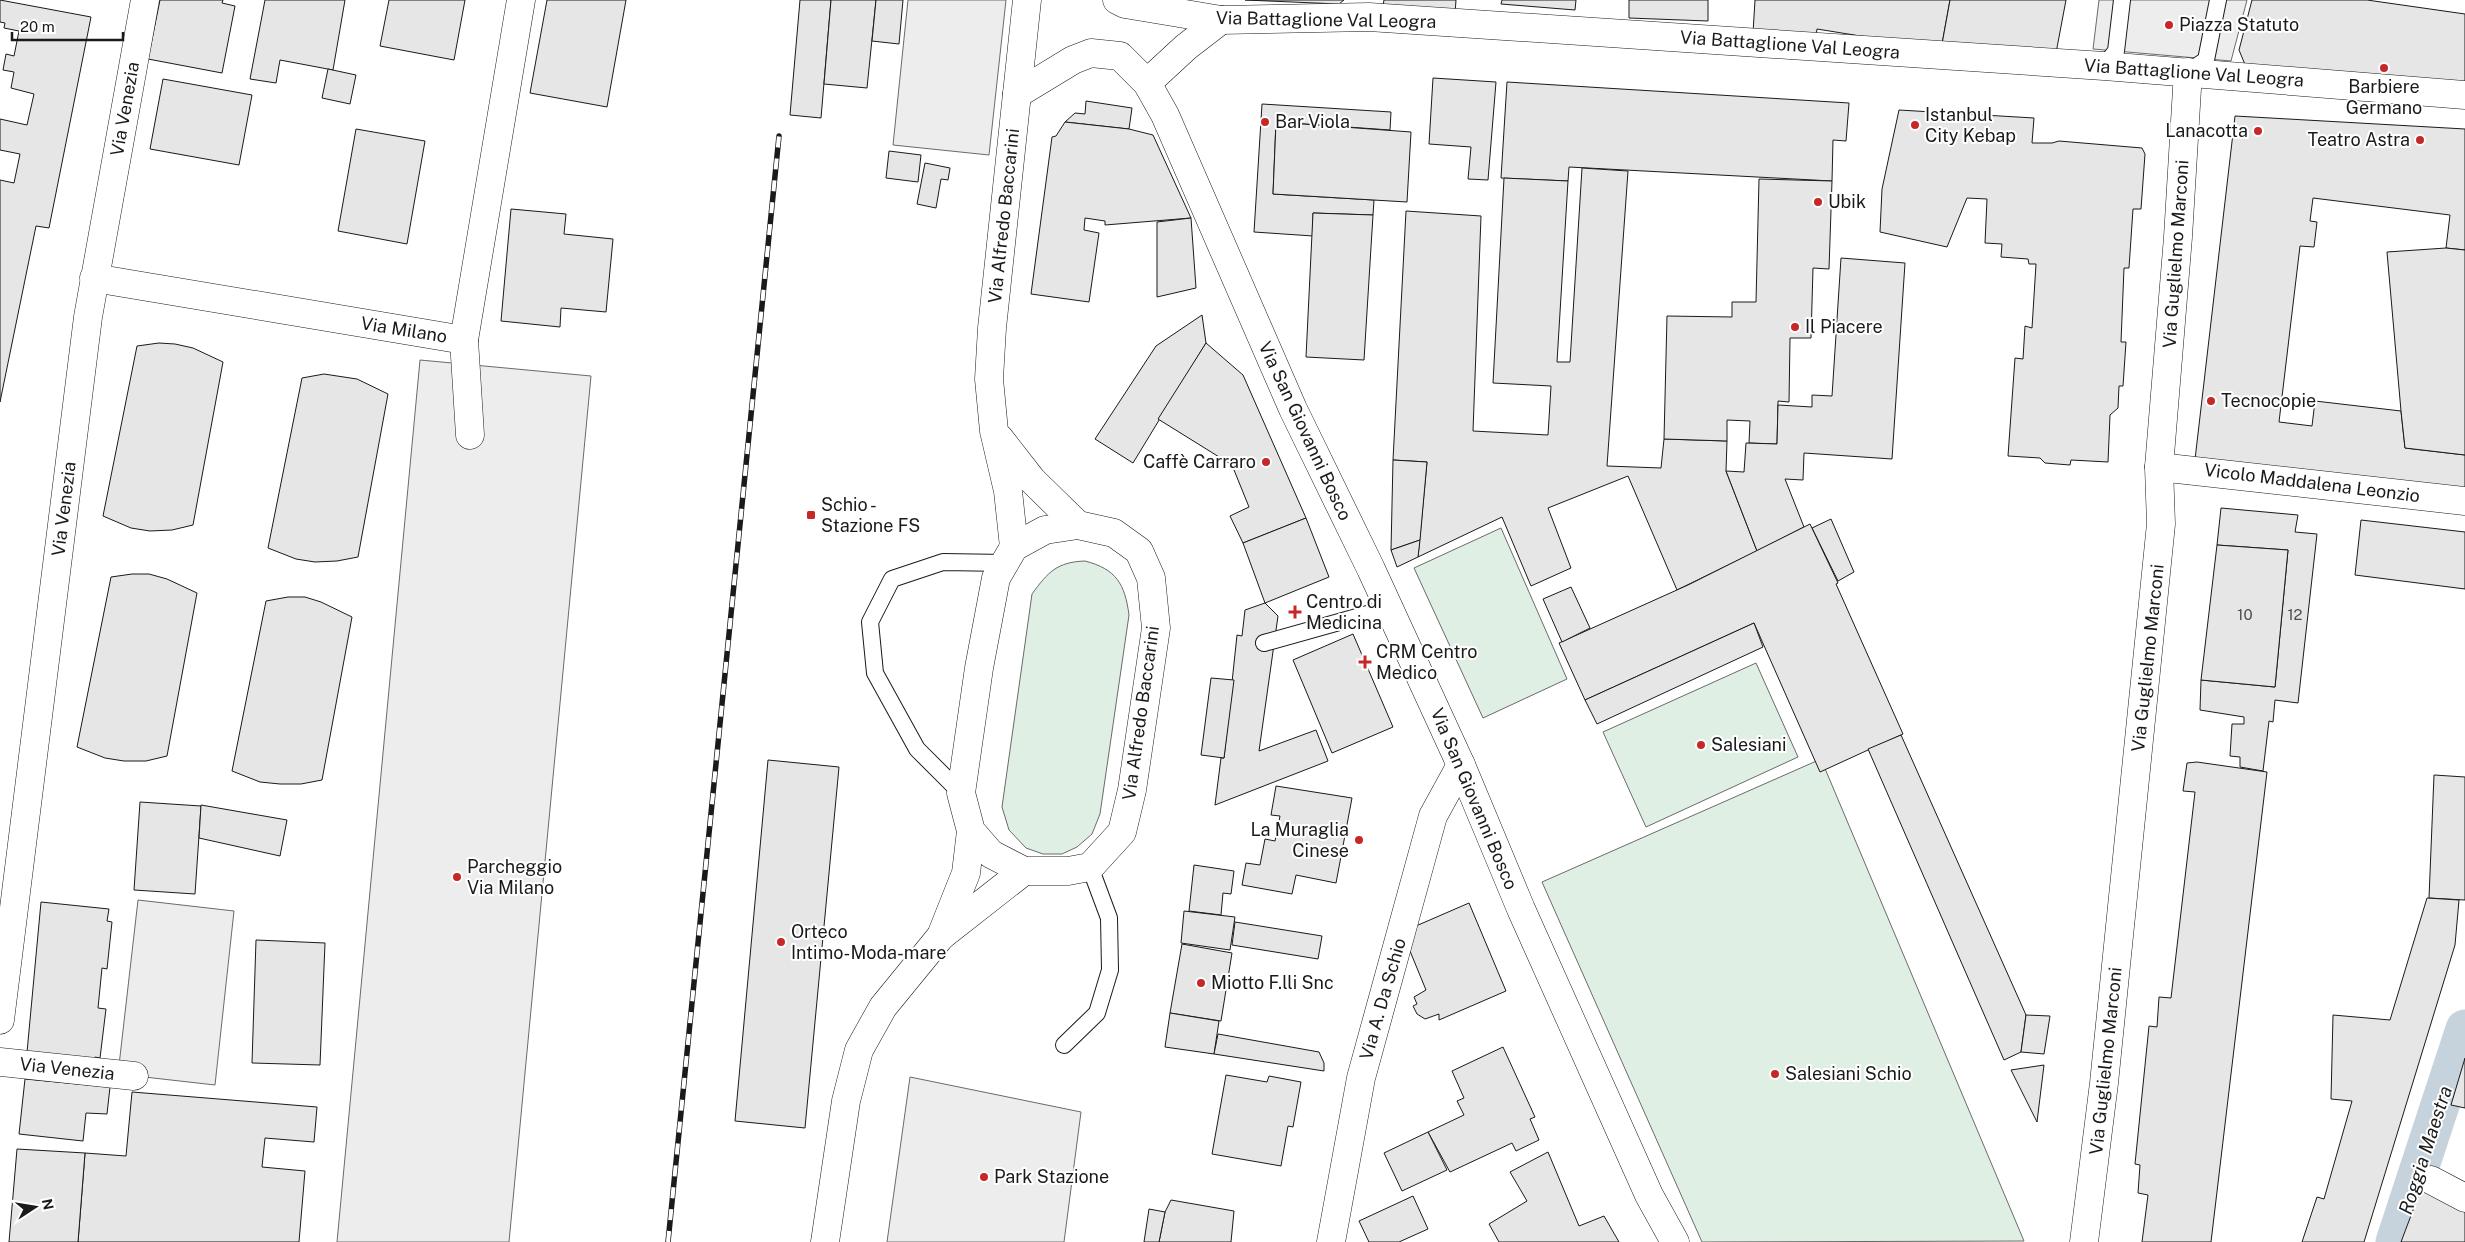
<svg xmlns="http://www.w3.org/2000/svg" width="2465" height="1242" viewBox="0 0 2465 1242" font-family="'Public Sans',sans-serif">
	<style>
		.green { fill: #e0efe3; stroke: #6a6a6a }
		.parking { fill: #ededed; stroke: #6a6a6a }
		.lines { fill: none; stroke-linecap: round; stroke-linejoin: round }
		.canal { stroke: #c6d2dc; stroke-width: 39 }
		.building { fill: #e6e6e6; stroke: #1a1a1a }
		.service-casing { stroke: #1a1a1a; stroke-width: 18 }
		.minor-casing { stroke: #1a1a1a; stroke-width: 29 }
		.tertiary-casing { stroke: #1a1a1a; stroke-width: 29 }
		.primary-casing { stroke: #1a1a1a; stroke-width: 29 }
		.service { stroke: #fff; stroke-width: 16 }
		.minor { stroke: #fff; stroke-width: 28 }
		.tertiary { stroke: #fff; stroke-width: 28 }
		.primary { stroke: #fff; stroke-width: 28 }
		.rail-casing { stroke: #1a1a1a; stroke-width: 5.5 }
		.rail { stroke: #fff; stroke-width: 4; stroke-dasharray: 11; stroke-linecap: butt }
		.poi-dot { fill: #c62828; stroke: #fff; stroke-width: 2 }
		.labels { text-anchor: middle; stroke-width: 4; stroke-linejoin: round; paint-order: stroke }
		.number-label { font-size: 15px; fill: #4d4d4d }
		.street-label { font-size: 18px; fill: #1a1a1a; stroke: #fff }
		.poi-label { font-size: 18px; fill: #1a1a1a; stroke: #fff; text-anchor: start }
		.water-label { font-size: 19px; font-style: italic; fill: #1a1a1a; stroke: #fff }
	</style>
	<rect width="100%" height="100%" fill="#fff"/>
	<g class="green">
		<polygon points="1501,528 1567,679 1483,718 1414,568"/>
		<path d="M1085 561C1116 569 1125 584 1129 615L1100 814 1092 834 1077 847 1062 854H1043L1026 848 1009 830 1002 807 1032 594C1048 572 1057 562 1085 561Z"/>
		<polygon points="1756,663 1798,757 1646,827 1603,732"/>
		<polygon points="1821,759 2024,1241 1702,1242 1542,882"/>
	</g>
	<g class="parking">
		<polygon points="908,0 1006,0 989,155 893,145"/>
		<polygon points="2099,0 2247,0 2231,61 2093,49"/>
		<polygon points="420,360 591,376 509,1242 337,1242"/>
		<polygon points="138,900 234,911 215,1085 118,1074"/>
		<polygon points="910,1077 1081,1112 1064,1242 887,1242"/>
	</g>
	<g class="lines">
		<polyline class="canal" points="2395,1242 2465,1029"/>
	</g>
	<g class="building">
		<polygon points="0,0 91,17 49,228 36,226 0,402 0,180 14,183 20,154 0,150 0,119 27,125 34,94 11,88 14,72 3,70 6,54 14,56 19,31 4,28 5,23 0,22"/>
		<polygon points="160,0 223,0 222,3 235,6 222,73 148,59"/>
		<polygon points="265,0 345,0 333,70 280,60 276,83 250,79"/>
		<polygon points="389,0 465,0 454,60 380,46"/>
		<polygon points="547,0 626,0 607,107 530,93"/>
		<polygon points="800,0 831,0 821,118 790,115"/>
		<polygon points="831,0 876,0 867,88 824,84"/>
		<polygon points="876,0 903,0 899,44 872,41"/>
		<polygon points="1245,0 1344,0 1339,4"/>
		<polygon points="1384,0 1456,0 1455,14 1382,11"/>
		<polygon points="1502,0 1576,0 1575,10 1501,4"/>
		<polygon points="1629,0 1708,0 1708,21 1629,18"/>
		<polygon points="1755,0 1950,0 1942,44 1879,39 1817,29 1815,42 1753,33"/>
		<polygon points="1950,0 2066,0 2056,53 1942,44"/>
		<polygon points="2252,0 2367,0 2465,14 2465,85 2246,67 2239,50"/>
		<polygon points="328,69 356,75 350,104 322,98"/>
		<polygon points="1433,78 1496,82 1488,180 1468,179 1471,147 1429,144"/>
		<polygon points="163,79 252,95 239,165 150,149"/>
		<polygon points="1507,82 1849,103 1846,141 1833,140 1832,181 1569,167 1568,181 1501,178"/>
		<polygon points="1086,101 1132,108 1129,129 1065,122 1075,113 1085,114"/>
		<polygon points="1262,104 1391,112 1390,130 1276,122 1273,194 1374,200 1373,215 1313,213 1313,236 1254,232"/>
		<polygon points="1899,110 2034,118 2032,143 2052,143 2059,141 2142,148 2145,154 2141,209 2133,209 2129,268 2124,268 2121,342 2126,342 2123,386 2119,386 2118,408 2110,415 2108,462 2071,460 2070,465 2045,463 2040,458 2008,456 2015,358 2023,359 2025,326 2032,328 2036,264 2029,264 2028,259 2001,257 2002,244 1985,243 1987,199 1967,198 1947,247 1880,232 1882,189"/>
		<polygon points="2235,116 2465,129 2465,250 2446,248 2450,215 2313,198 2310,221 2317,222 2314,247 2300,246 2279,422 2312,426 2315,401 2401,411 2405,448 2465,455 2465,494 2194,468"/>
		<polygon points="1065,122 1129,129 1153,135 1191,218 1105,225 1105,221 1085,218 1084,230 1099,233 1089,302 1031,294 1052,137 1056,136"/>
		<polygon points="1276,122 1411,132 1407,202 1273,194"/>
		<polygon points="356,129 425,141 407,244 338,231"/>
		<polygon points="889,151 921,155 918,182 886,178"/>
		<polygon points="925,163 950,168 948,180 941,179 936,208 917,204"/>
		<polygon points="1582,168 1628,171 1607,466 1661,468 1664,439 1727,441 1726,471 1757,551 1677,590 1628,476 1548,508 1571,568 1531,586 1502,517 1418,557 1427,462 1393,460 1406,211 1481,216 1473,431 1548,435 1551,386 1493,383 1504,178 1568,181 1557,362 1570,362"/>
		<polygon points="1759,179 1832,181 1829,269 1813,268 1811,338 1790,338 1789,402 1778,401 1777,444 1749,443 1750,421 1727,420 1727,441 1664,439 1667,316 1732,317 1732,302 1756,302"/>
		<polygon points="511,209 566,214 564,234 613,239 606,312 561,308 560,327 501,321"/>
		<polygon points="1313,213 1373,215 1364,360 1306,357"/>
		<polygon points="1191,218 1196,288 1157,297 1157,222"/>
		<polygon points="2446,248 2465,250 2465,455 2405,448 2401,411 2387,252"/>
		<polygon points="1841,258 1905,263 1892,459 1804,453 1803,480 1785,479 1804,527 1757,551 1726,471 1744,472 1746,443 1777,444 1778,405 1812,407 1812,395 1832,396"/>
		<polygon points="1202,315 1206,343 1133,463 1095,439 1156,346"/>
		<polygon points="159,343 175,344 193,348 223,362 193,525 172,530 150,531 131,528 103,516 137,346"/>
		<polygon points="1206,343 1243,375 1306,518 1243,543 1230,516 1249,507 1232,465 1158,419"/>
		<polygon points="324,374 357,379 388,394 358,557 337,561 315,562 296,559 268,548 302,378"/>
		<polygon points="1393,460 1427,462 1420,540 1391,550"/>
		<polygon points="2221,508 2298,515 2295,532 2317,534 2298,703 2275,700 2273,722 2269,721 2263,771 2240,767 2240,757 2230,756 2232,724 2244,724 2244,717 2200,710 2201,680 2275,687 2288,550 2217,545"/>
		<polygon points="1306,518 1329,577 1265,603 1243,543"/>
		<polygon points="1831,519 1854,572 1838,581 1812,528"/>
		<polygon points="2361,520 2465,532 2465,589 2355,575"/>
		<polygon points="1810,524 1838,583 1836,584 1903,734 1820,772 1754,623 1585,700 1559,643 1688,585"/>
		<polygon points="1420,540 1418,557 1397,567 1391,550"/>
		<polygon points="2217,545 2288,550 2275,687 2201,680"/>
		<polygon points="132,574 149,574 167,579 197,593 167,756 146,761 124,761 105,758 77,747 111,577"/>
		<polygon points="1571,587 1590,628 1562,642 1543,599"/>
		<polygon points="288,597 305,597 321,602 352,617 322,780 301,784 280,784 260,782 232,771 266,601"/>
		<polygon points="1265,603 1278,616 1259,751 1316,730 1328,761 1215,805 1221,758 1224,758 1237,635 1242,636 1245,610"/>
		<polygon points="1754,623 1763,647 1597,724 1585,700"/>
		<polygon points="1353,634 1393,727 1332,753 1293,660"/>
		<polygon points="1211,678 1234,680 1224,758 1201,755"/>
		<polygon points="1901,735 2026,1015 2021,1052 2004,1060 1868,749"/>
		<polygon points="768,760 839,767 805,1128 735,1121"/>
		<polygon points="2197,762 2267,772 2211,1242 2142,1242 2148,1195 2138,1193 2140,1165 2135,1164 2149,1026 2157,1027 2159,997 2171,998 2195,792 2183,791 2187,763"/>
		<polygon points="2434,775 2465,777 2465,900 2429,898"/>
		<polygon points="1276,786 1352,798 1336,883 1296,875 1292,894 1242,885 1246,863 1260,865 1265,839 1275,841 1280,816 1271,815"/>
		<polygon points="140,802 201,806 195,894 134,890"/>
		<polygon points="201,805 287,820 280,856 199,838"/>
		<polygon points="1194,865 1234,871 1231,894 1223,893 1221,915 1189,911"/>
		<polygon points="2427,898 2459,900 2455,945 2364,1242 2302,1242 2317,1197 2324,1199 2352,1101 2331,1099 2333,1015 2390,1020"/>
		<polygon points="41,902 109,909 107,921 112,922 107,969 102,968 98,1008 106,1009 100,1058 95,1057 94,1071 26,1063"/>
		<polygon points="1469,903 1506,991 1439,1020 1439,1014 1425,1019 1417,1014 1413,1006 1417,1004 1414,997 1426,990 1403,934 1409,929"/>
		<polygon points="1184,911 1235,917 1230,950 1181,943"/>
		<polygon points="1235,922 1322,936 1318,959 1232,945"/>
		<polygon points="256,940 325,943 320,1065 252,1063"/>
		<polygon points="1182,944 1232,953 1221,1021 1170,1013"/>
		<polygon points="1170,1013 1219,1021 1214,1054 1165,1047"/>
		<polygon points="2026,1015 2050,1016 2044,1054 2021,1052"/>
		<polygon points="1218,1034 1319,1052 1324,1063 1324,1071 1214,1054"/>
		<polygon points="1503,1047 1535,1117 1530,1119 1539,1140 1516,1151 1512,1143 1450,1172 1428,1132 1464,1115 1457,1101 1464,1098 1452,1071"/>
		<polygon points="2465,1058 2465,1108 2451,1105"/>
		<polygon points="2044,1065 2037,1122 2011,1070"/>
		<polygon points="1226,1075 1267,1082 1269,1076 1301,1082 1293,1127 1288,1126 1281,1166 1212,1154"/>
		<polygon points="25,1079 110,1087 107,1114 86,1113 83,1141 19,1134"/>
		<polygon points="132,1092 317,1107 314,1142 265,1138 262,1167 305,1171 299,1242 78,1242 85,1153 126,1156"/>
		<polygon points="1428,1132 1447,1170 1402,1191 1384,1153"/>
		<polygon points="17,1149 85,1153 78,1242 9,1242"/>
		<polygon points="1548,1152 1579,1226 1604,1216 1619,1242 1499,1242 1489,1224 1527,1201 1510,1172"/>
		<polygon points="2424,1181 2465,1207 2465,1242 2401,1242"/>
		<polygon points="1413,1196 1428,1229 1399,1242 1369,1242 1359,1221"/>
		<polygon points="1171,1200 1234,1211 1231,1242 1159,1242 1165,1212"/>
		<polygon points="1149,1209 1165,1212 1159,1242 1144,1242"/>
	</g>
	<g class="lines">
		<defs>
			<g id="service">
				<polyline points="2104,66 2116,51 2122,0"/>
				<polyline points="2188,72 2206,60 2218,0"/>
				<polyline points="1264,643 1389,608"/>
				<polyline points="961,793 917,749 875,673 870,622 892,579 943,562 1005,563"/>
				<polyline points="1064,1045 1097,1013 1110,970 1109,918 1090,867"/>
			</g>
			<g id="minor">
				<polyline points="94,278 464,340 521,0"/>
				<polyline points="464,340 470,435"/>
				<polyline points="2159,467 2465,501"/>
				<polyline points="0,1062 134,1076"/>
				<polyline points="2431,1180 2465,1198"/>
				<polyline points="1331,1242 1361,1078 1433,816 1461,765"/>
			</g>
			<g id="tertiary">
				<polyline points="1117,0 1125,4 1221,20 1369,17 2104,66 2465,95"/>
				<polyline points="1147,83 1186,47 1221,20"/>
				<polyline points="1017,94 1073,60 1091,53 1120,56 1147,83 1165,115 1293,409 1371,569 1461,765 1521,909 1649,1195 1675,1242"/>
				<polyline points="0,1020 88,317 145,0"/>
				<polyline points="2084,1242 2104,1083 2161,524 2159,467 2178,237 2188,72"/>
			</g>
			<g id="primary">
				<polyline points="1000,439 1032,480 1078,525"/>
				<polyline points="1014,547 1008,491 994,431 989,379 992,328 1027,0"/>
				<polyline points="941,936 966,873 971,831 961,793 979,668 996,578 1014,547 1045,530 1078,525 1114,533 1139,551 1151,578 1156,628 1132,790 1122,832 1090,867 1068,871 1024,871 991,854 971,831"/>
				<polyline points="825,1242 846,1101 859,1050 883,1007 941,936 1024,871"/>
			</g>
		</defs>
		<use href="#service" class="service-casing"/>
		<use href="#minor" class="minor-casing"/>
		<use href="#tertiary" class="tertiary-casing"/>
		<use href="#primary" class="primary-casing"/>
		<use href="#service" class="service"/>
		<use href="#minor" class="minor"/>
		<use href="#tertiary" class="tertiary"/>
		<use href="#primary" class="primary"/>
		<defs>
			<polyline id="rail" points="668,1242 779,136"/>
		</defs>
		<use href="#rail" class="rail-casing"/>
		<use href="#rail" class="rail"/>
	</g>
	<g class="poi-dot">
		<circle cx="2169" cy="25" r="5"/>
		<circle cx="2384" cy="68" r="5"/>
		<circle cx="1265" cy="122" r="5"/>
		<circle cx="1915" cy="125" r="5"/>
		<circle cx="2258" cy="131" r="5"/>
		<circle cx="2420" cy="140" r="5"/>
		<circle cx="1818" cy="202" r="5"/>
		<circle cx="1795" cy="327" r="5"/>
		<circle cx="2211" cy="401" r="5"/>
		<circle cx="1266" cy="462" r="5"/>
		<rect x="806" y="510" width="10" height="10" rx="2.5"/>
		<path d="M1292.5 604.5h5v5h5v5h-5v5h-5v-5h-5v-5h5z"/>
		<path d="M1362.5 654.5h5v5h5v5h-5v5h-5v-5h-5v-5h5z"/>
		<circle cx="1701" cy="745" r="5"/>
		<circle cx="1359" cy="840" r="5"/>
		<circle cx="457" cy="877" r="5"/>
		<circle cx="781" cy="942" r="5"/>
		<circle cx="1201" cy="983" r="5"/>
		<circle cx="1775" cy="1074" r="5"/>
		<circle cx="984" cy="1177" r="5"/>
	</g>
	<g class="labels">
		<g class="number-label">
			<text x="2245" y="620">10</text>
			<text x="2295" y="620">12</text>
		</g>
		<g class="street-label">
			<text transform="translate(1326 20) rotate(1)" y="6">Via Battaglione Val Leogra</text>
			<text transform="translate(1790 45) rotate(4)" y="6">Via Battaglione Val Leogra</text>
			<text transform="translate(2194 73) rotate(4)" y="6">Via Battaglione Val Leogra</text>
			<text transform="translate(125 109) rotate(-80)" y="6">Via Venezia</text>
			<text transform="translate(1004 216) rotate(-84)" y="6">Via Alfredo Baccarini</text>
			<text transform="translate(2176 254) rotate(-86)" y="6">Via Guglielmo Marconi</text>
			<text transform="translate(404 330) rotate(9)" y="6">Via Milano</text>
			<text transform="translate(1305 431) rotate(65)" y="6">Via San Giovanni Bosco</text>
			<text transform="translate(2312 483) rotate(7)" y="6">Vicolo Maddalena Leonzio</text>
			<text transform="translate(64 509) rotate(-83)" y="6">Via Venezia</text>
			<text transform="translate(2148 658) rotate(-84)" y="6">Via Guglielmo Marconi</text>
			<text transform="translate(1141 713) rotate(-82)" y="6">Via Alfredo Baccarini</text>
			<text transform="translate(1474 799) rotate(67)" y="6">Via San Giovanni Bosco</text>
			<text transform="translate(1383 999) rotate(-74)" y="6">Via A. Da Schio</text>
			<text transform="translate(2106 1061) rotate(-84)" y="6">Via Guglielmo Marconi</text>
			<text transform="translate(67 1069) rotate(6)" y="6">Via Venezia</text>
		</g>
		<g class="poi-label">
			<text x="2179" y="31">Piazza Statuto</text>
			<text x="2384" y="93" text-anchor="middle">Barbiere<tspan x="2384" dy="21">Germano</tspan></text>
			<text x="1925" y="121">Istanbul<tspan x="1925" dy="21">City Kebap</tspan></text>
			<text x="1275" y="128">Bar Viola</text>
			<text x="2248" y="137" text-anchor="end">Lanacotta</text>
			<text x="2410" y="146" text-anchor="end">Teatro Astra</text>
			<text x="1828" y="208">Ubik</text>
			<text x="1805" y="333">Il Piacere</text>
			<text x="2221" y="407">Tecnocopie</text>
			<text x="1256" y="468" text-anchor="end">Caffè Carraro</text>
			<text x="821" y="511">Schio -<tspan x="821" dy="21">Stazione FS</tspan></text>
			<text x="1306" y="608">Centro di<tspan x="1306" dy="21">Medicina</tspan></text>
			<text x="1376" y="658">CRM Centro<tspan x="1376" dy="21">Medico</tspan></text>
			<text x="1711" y="751">Salesiani</text>
			<text x="1349" y="836" text-anchor="end">La Muraglia<tspan x="1349" dy="21">Cinese</tspan></text>
			<text x="467" y="873">Parcheggio<tspan x="467" dy="21">Via Milano</tspan></text>
			<text x="791" y="938">Orteco<tspan x="791" dy="21">Intimo-Moda-mare</tspan></text>
			<text x="1211" y="989">Miotto F.lli Snc</text>
			<text x="1785" y="1080">Salesiani Schio</text>
			<text x="994" y="1183">Park Stazione</text>
		</g>
		<g class="water-label">
			<text transform="translate(2425 1150) rotate(-72)" y="7">Roggia Maestra</text>
		</g>
	</g>
	<g transform="translate(35 1207) rotate(78)" stroke="#ffffff" stroke-width="4" paint-order="stroke">
	<path d="M0-4L9 19L0 12L-9 19Z" fill="#1a1a1a"/>
	<text y="-8" font-size="14" font-weight="bold" text-anchor="middle" fill="#1a1a1a">N</text>
	</g>
	<path d="M12 32v8h111v-8" fill="none" stroke="#1a1a1a" stroke-width="2.5"/>
	<text x="20" y="32" font-size="15" fill="#1a1a1a" stroke="#ffffff" stroke-width="4" paint-order="stroke">20 m</text>
</svg>
